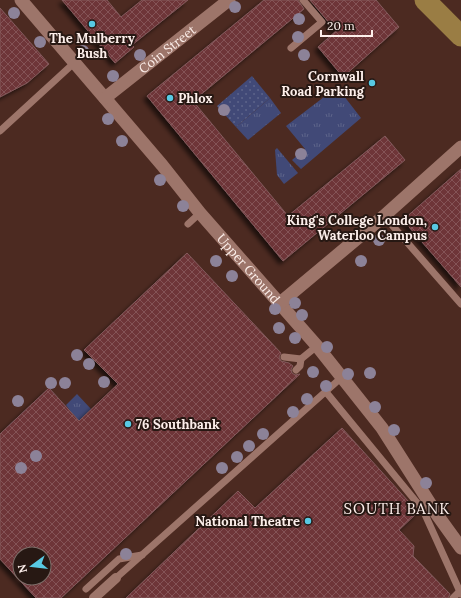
<svg xmlns="http://www.w3.org/2000/svg" width="461" height="598" viewBox="0 0 461 598" font-family="Lora,serif">
	<style>
		.grass { fill: url(#grass-tufts) }
		.park { fill: url(#park-dots) }
		.building { fill: url(#building-cross-hatch); stroke: #835a5c; fill-rule: evenodd; filter: url(#shadow) }
		.lines { fill: none; stroke-linecap: round; stroke-linejoin: round }
		.service { stroke: #9d756a; stroke-width: 7 }
		.pedestrian { stroke: #9d756a; stroke-width: 10 }
		.minor { stroke: #9d756a; stroke-width: 13 }
		.primary { stroke: #9a7d44; stroke-width: 21 }
		.tree { fill: #8c8298 }
		.poi-dot { fill: #58c9e3; stroke: #271813; stroke-width: 1.5 }
		.labels { text-anchor: middle; stroke-width: 4; stroke-linejoin: round; paint-order: stroke }
		.poi-label { font-size: 13px; font-weight: bold; fill: #fdefeb; stroke: #271813; text-anchor: end }
		.street-label { font-size: 13px; fill: #fdefeb; stroke: #271813 }
		.quarter-label { font-size: 15px; letter-spacing: 1px; fill: #fdefeb; stroke: #271813 }
	</style>
	<defs>
		<pattern id="grass-tufts" width="24" height="20" patternUnits="userSpaceOnUse"><rect width="24" height="20" fill="#414977"/><path d="M3 7l-1-3M5 7V3M7 7l1-3M15 17l-1-3M17 17v-4M19 17l1-3" fill="none" stroke="#5d648a"/></pattern>
		<pattern id="park-dots" width="8" height="8" patternUnits="userSpaceOnUse"><rect width="8" height="8" fill="#414977"/><path d="M2 2h.1M6 6h.1" fill="none" stroke="#5d648a" stroke-width="1.8" stroke-linecap="round"/></pattern>
		<pattern id="building-cross-hatch" width="8" height="8" patternUnits="userSpaceOnUse"><rect width="8" height="8" fill="#6e3439"/><path d="M0 0l8 8M0 8l8-8" fill="none" stroke="#845256"/></pattern>
		<filter id="shadow"><feDropShadow dx="-3.5" dy="3.5" stdDeviation="2" flood-color="#0009"/></filter>
	</defs>
	<rect width="100%" height="100%" fill="#4c2a21"/>
	<g class="grass">
		<polygon points="337,87 361,118 301,169 292,160 305,149 286,126"/>
		<polygon points="270,98 281,113 248,140 236,127"/>
		<polygon points="277,148 298,173 284,184 277,175 275,150"/>
		<polygon points="49,388 71,412 66,405 77,394 91,409 79,421 73,414 62,422 12,434 7,427"/>
	</g>
	<polygon class="park" points="252,76 270,98 236,127 217,106"/>
	<g class="building">
		<polygon points="62,0 107,0 121,17 142,0 188,0 132,45 134,47 115,63"/>
		<polygon points="264,0 298,0 304,9 193,101 288,216 385,136 405,160 283,261 147,96"/>
		<polygon points="310,0 376,0 399,27 343,77 318,47 336,31"/>
		<polygon points="0,8 49,64 27,83 0,97"/>
		<polygon points="461,169 461,287 403,220"/>
		<path d="M187 253 281 353 279 357 281 361 289 363 293 366 291 369 292 373 295 375 300 374 61 598H36L0 559V434L49 388 79 421 118 384 84 350ZM20 554H44V578H20Z"/>
		<polygon points="342,428 418,512 399,530 414,546 413,556 450,594 448,598 126,598 238,491 255,508"/>
	</g>
	<g class="lines">
		<g class="service">
			<polyline points="291,48 322,22 303,0"/>
			<polyline points="0,131 74,63"/>
			<polyline points="384,216 461,304"/>
			<polyline points="188,224 200,213"/>
			<polyline points="284,357 301,359 317,346"/>
			<polyline points="296,370 300,366 301,359"/>
			<polyline points="326,392 423,510 461,594"/>
			<polyline points="116,578 342,377"/>
			<polyline points="86,589 119,559 142,555"/>
			<polyline points="453,598 461,590"/>
		</g>
		<polyline class="pedestrian" points="94,598 116,578"/>
		<g class="minor">
			<path id="s1" d="M21 0 162 165 200 213 317 346 382 428 438 516 461 548"/>
			<path id="s2" d="M105 98 229 0"/>
			<polyline points="280,303 384,216 461,147"/>
		</g>
		<polyline class="primary" points="425,0 461,36"/>
	</g>
	<g class="tree">
		<circle cx="235" cy="7" r="6"/>
		<circle cx="14" cy="13" r="6"/>
		<circle cx="299" cy="19" r="6"/>
		<circle cx="298" cy="37" r="6"/>
		<circle cx="40" cy="42" r="6"/>
		<circle cx="83" cy="51" r="6"/>
		<circle cx="140" cy="55" r="6"/>
		<circle cx="304" cy="55" r="6"/>
		<circle cx="113" cy="76" r="6"/>
		<circle cx="224" cy="110" r="6"/>
		<circle cx="108" cy="119" r="6"/>
		<circle cx="122" cy="141" r="6"/>
		<circle cx="301" cy="154" r="6"/>
		<circle cx="160" cy="180" r="6"/>
		<circle cx="183" cy="206" r="6"/>
		<circle cx="379" cy="240" r="6"/>
		<circle cx="216" cy="261" r="6"/>
		<circle cx="361" cy="261" r="6"/>
		<circle cx="232" cy="276" r="6"/>
		<circle cx="295" cy="303" r="6"/>
		<circle cx="275" cy="309" r="6"/>
		<circle cx="302" cy="315" r="6"/>
		<circle cx="279" cy="328" r="6"/>
		<circle cx="295" cy="338" r="6"/>
		<circle cx="327" cy="347" r="6"/>
		<circle cx="77" cy="355" r="6"/>
		<circle cx="89" cy="364" r="6"/>
		<circle cx="313" cy="372" r="6"/>
		<circle cx="370" cy="373" r="6"/>
		<circle cx="348" cy="374" r="6"/>
		<circle cx="104" cy="382" r="6"/>
		<circle cx="51" cy="383" r="6"/>
		<circle cx="65" cy="383" r="6"/>
		<circle cx="326" cy="386" r="6"/>
		<circle cx="307" cy="399" r="6"/>
		<circle cx="18" cy="401" r="6"/>
		<circle cx="375" cy="407" r="6"/>
		<circle cx="293" cy="412" r="6"/>
		<circle cx="394" cy="430" r="6"/>
		<circle cx="263" cy="434" r="6"/>
		<circle cx="249" cy="446" r="6"/>
		<circle cx="36" cy="456" r="6"/>
		<circle cx="237" cy="457" r="6"/>
		<circle cx="21" cy="468" r="6"/>
		<circle cx="222" cy="468" r="6"/>
		<circle cx="426" cy="483" r="6"/>
		<circle cx="126" cy="554" r="6"/>
	</g>
	<g class="poi-dot">
		<circle cx="92" cy="24" r="4"/>
		<circle cx="372" cy="83" r="4"/>
		<circle cx="170" cy="98" r="4"/>
		<circle cx="435" cy="227" r="4"/>
		<circle cx="128" cy="424" r="4"/>
		<circle cx="308" cy="521" r="4"/>
	</g>
	<g class="labels">
		<g class="poi-label">
			<text x="92" y="43" text-anchor="middle">The Mulberry<tspan x="92" dy="15">Bush</tspan></text>
			<text x="364" y="81">Cornwall<tspan x="364" dy="15">Road Parking</tspan></text>
			<text x="178" y="103" text-anchor="start">Phlox</text>
			<text x="427" y="225">King's College London,<tspan x="427" dy="15">Waterloo Campus</tspan></text>
			<text x="136" y="429" text-anchor="start">76 Southbank</text>
			<text x="300" y="526">National Theatre</text>
		</g>
		<g class="street-label">
			<text dy="5" stroke="none"><textPath href="#s2" startOffset="79">Coin Street</textPath></text>
			<text dy="5" stroke="none"><textPath href="#s1" startOffset="352">Upper Ground</textPath></text>
		</g>
		<g class="quarter-label">
			<text x="397" y="514">SOUTH BANK</text>
		</g>
	</g>
	<g transform="translate(32 566) rotate(255)"><circle r="19" fill="#271813" stroke="#7d6e69"/>
	<path d="M0-3L7 15L0 10L-7 15Z" fill="#58c9e3"/>
	<text y="-6" font-size="11" font-weight="bold" text-anchor="middle" fill="#fdefeb">N</text>
	</g>
	<path d="M321 30v6h51v-6" fill="none" stroke="#fdefeb" stroke-width="2"/>
	<text x="327" y="30" font-size="12" fill="#fdefeb" stroke="#271813" stroke-width="3" paint-order="stroke">20 m</text>
</svg>
